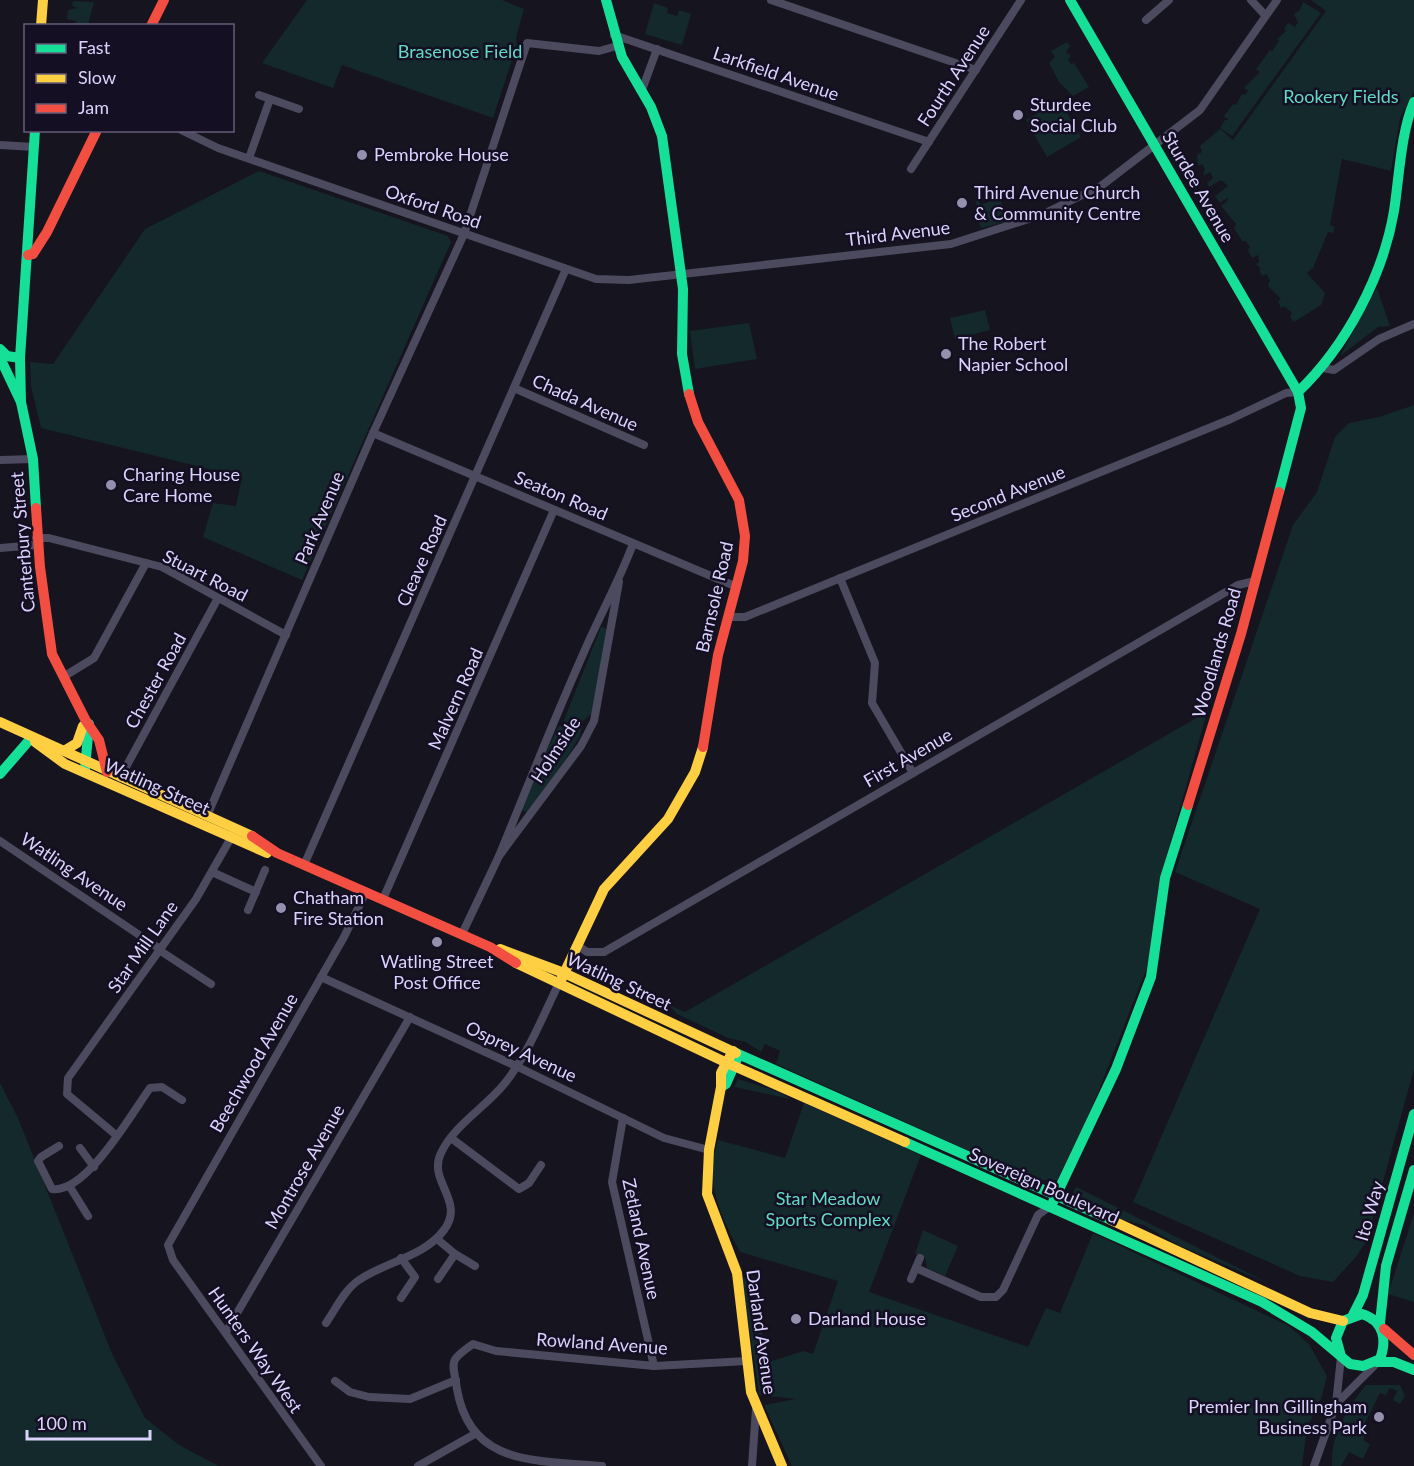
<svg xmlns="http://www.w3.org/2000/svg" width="1414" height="1466" viewBox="0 0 1414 1466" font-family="Lato,sans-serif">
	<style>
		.green { fill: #13292b }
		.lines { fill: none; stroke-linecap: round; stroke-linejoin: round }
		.street { stroke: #4c4a5f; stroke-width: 8 }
		.fast { stroke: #16e098; stroke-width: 10 }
		.slow { stroke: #ffcf43; stroke-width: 10 }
		.jam { stroke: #f24e42; stroke-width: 10 }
		.poi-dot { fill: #9690af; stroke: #140f23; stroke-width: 2 }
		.labels { text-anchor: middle; stroke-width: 5; stroke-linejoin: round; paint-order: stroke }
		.park-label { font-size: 18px; fill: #63dac4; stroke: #140f23 }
		.street-label { font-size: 18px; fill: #dbd3fd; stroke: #140f23 }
		.poi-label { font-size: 18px; fill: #dbd3fd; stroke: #140f23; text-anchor: start }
	</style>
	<rect width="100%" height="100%" fill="#16141e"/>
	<g class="green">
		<polygon points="307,0 502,0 524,9 516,38 517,45 493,118 342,65 333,88 262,63"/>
		<polygon points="1311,0 1414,0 1414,92 1400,118 1391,171 1342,159 1330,225 1335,227 1333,233 1328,232 1313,268 1307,273 1325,293 1321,305 1294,322 1290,317 1292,313 1284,306 1281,308 1278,301 1281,299 1268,286 1270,280 1266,274 1262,276 1259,270 1261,269 1256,264 1259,262 1258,255 1252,258 1248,251 1250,247 1246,241 1242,241 1234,228 1236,224 1221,206 1228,200 1227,198 1220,203 1215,196 1228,186 1221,180 1209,187 1207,183 1213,178 1210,172 1203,176 1205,169 1202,164 1198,166 1197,155 1202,152 1200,146 1220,129 1233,140 1326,11"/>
		<polygon points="73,1 94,2 88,25 67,25 77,24 76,21 67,19 68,10 78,8 72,6"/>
		<polygon points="1303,2 1321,13 1232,136 1220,128 1225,120 1229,120 1224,116 1233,104 1236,105 1242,94 1245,95 1248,91 1244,88 1260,72 1256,69 1270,50 1272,51 1279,41 1277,39 1286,31 1284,29 1288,23 1295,27 1298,22 1294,14 1300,10"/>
		<polygon points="654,3 668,8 667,13 677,16 679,10 691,14 682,45 645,34"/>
		<polygon points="1067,42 1070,46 1066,52 1071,56 1068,59 1071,64 1074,63 1089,87 1073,96 1059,82 1049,63 1055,57 1051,51"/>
		<polygon points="1060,101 1081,137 1047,157 1026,120"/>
		<polygon points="259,171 448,236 451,242 302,580 203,537 213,503 236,506 242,477 41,428 31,386 30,362 53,364 145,229"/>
		<polygon points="1000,198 1009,221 981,228 974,209 977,209 976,200 979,200 980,205"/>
		<polygon points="1377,288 1390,326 1378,327 1340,356"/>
		<polygon points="985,310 990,330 955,339 950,318"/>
		<polygon points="749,323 757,359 695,369 690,331"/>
		<polygon points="1414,405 1414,1069 1367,1240 1356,1257 1333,1282 1300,1276 1133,1202 1260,909 1175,872 1293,525 1317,492 1335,437 1349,423 1379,417"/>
		<polygon points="601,627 608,629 592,713 583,721 580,736 566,759 528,812 519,810 558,727 562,725"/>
		<polygon points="1207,712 1159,883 1148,965 1088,1118 1057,1180 1034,1180 776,1064 780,1051 765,1044 761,1052 746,1042 728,1038 677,1014 669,1005 685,1012"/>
		<polygon points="738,1079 779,1092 791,1099 734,1087"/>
		<polygon points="0,1083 18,1118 113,1356 145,1418 179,1445 219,1466 0,1466"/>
		<path d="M804 1103 921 1155 869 1292 1028 1347 1046 1308 1060 1313 1093 1233 1289 1326 1309 1344 1327 1376 1321 1399 1307 1428 1302 1466H792L764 1405 796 1399 759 1395 742 1278 758 1277 757 1290 766 1363 803 1351 813 1354 838 1281 740 1252C720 1214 704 1184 718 1140L785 1158Z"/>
		<polygon points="1076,1187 1270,1284 1178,1245 1144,1225 1123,1220 1078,1200 1073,1192"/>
		<polygon points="1414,1213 1414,1302 1388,1294"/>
		<polygon points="923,1230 958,1246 945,1276 927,1268 925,1258 915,1254"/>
		<path d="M1366 1385H1400L1405 1396 1400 1404 1393 1400 1397 1391 1390 1388 1386 1395 1380 1393 1361 1431 1366 1434 1363 1440 1370 1444 1363 1459 1349 1452 1341 1466H1332C1330 1435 1348 1408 1366 1385Z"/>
	</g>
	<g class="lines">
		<g class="street">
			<polyline points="771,0 976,70"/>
			<polyline points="1251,0 1265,15"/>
			<polyline points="1146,20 1169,0"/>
			<polyline points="614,35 929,142"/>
			<polyline points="642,90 657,49"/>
			<polyline points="259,95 299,109"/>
			<polyline points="181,130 218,148 596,279 629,280 951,244 1041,215 1101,186 1200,110 1277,0"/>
			<polyline points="0,145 34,147"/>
			<polyline points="249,158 270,99"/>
			<polyline points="911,169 1021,0"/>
			<polyline points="1323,368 1334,370 1379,339 1414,324"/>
			<polyline points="514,388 644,445"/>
			<polyline points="373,433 737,587"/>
			<polyline points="0,460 33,459"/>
			<polyline points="36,538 49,538 162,567 286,635"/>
			<polyline points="0,548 37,545"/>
			<polyline points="840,578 875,663 872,703 913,773"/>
			<path d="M619 582 594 721 581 746 499 856C527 788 554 719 584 652 600 615 619 581 633 544"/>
			<polyline points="728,617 745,617 1231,419 1286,393 1298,392"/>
			<polyline points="63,677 94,658 146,563"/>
			<polyline points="120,778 218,598"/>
			<polyline points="207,816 373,433 464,234 527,43 599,51 617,46"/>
			<polyline points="0,841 160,949"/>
			<polyline points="304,865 566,269"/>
			<polyline points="212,872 256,892"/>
			<polyline points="383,899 554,510"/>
			<polyline points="248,910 265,870"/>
			<polyline points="462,934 499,856"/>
			<polyline points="577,945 587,952 604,952 1238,585 1255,581"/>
			<polyline points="159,950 211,984"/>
			<polyline points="321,977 516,1066 664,1138 709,1150"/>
			<polyline points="623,1118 612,1182 654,1366"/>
			<polyline points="116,1135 67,1094 68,1078 196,899 232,836"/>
			<polyline points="451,1138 519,1189 529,1183 541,1165"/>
			<path d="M59 1146 41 1157 38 1161 52 1189C86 1194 132 1113 150 1088L162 1087 182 1100"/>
			<polyline points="80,1148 94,1167"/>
			<polyline points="70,1187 88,1216"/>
			<polyline points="437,1239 455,1254 438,1279"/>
			<polyline points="455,1254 475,1266"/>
			<polyline points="916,1268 981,1297 996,1297 1003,1290 1038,1215 1049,1207"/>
			<polyline points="911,1279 920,1258"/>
			<polyline points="401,1298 415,1277 401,1258"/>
			<path d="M326 1323C335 1310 345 1289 359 1280 385 1262 424 1257 444 1230 466 1201 427 1181 441 1153 454 1125 486 1107 505 1083 528 1054 543 1016 559 983"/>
			<polyline points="226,1332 410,1017"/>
			<polyline points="335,1381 350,1392 369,1397 410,1399 456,1380"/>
			<polyline points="1337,1403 1375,1365"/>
			<polyline points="321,1466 173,1260 168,1245 344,937 366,892"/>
			<polyline points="418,1466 473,1435"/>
			<path d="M602 1466C535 1460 470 1466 457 1389 453 1361 447 1362 473 1344L496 1351 654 1366 747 1361"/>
			<polyline points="752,1466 756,1409"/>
			<polyline points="1314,1466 1336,1404 1341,1357"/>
		</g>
		<g class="fast">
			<polyline points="606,0 622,57 651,107 662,136 683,289 682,354 689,394"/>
			<polyline points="1070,0 1298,392 1301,408 1279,492"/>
			<polyline points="35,130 20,358 21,402 33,459 36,508"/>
			<polyline points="0,349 7,356 20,358"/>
			<polyline points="0,358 21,402"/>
			<path d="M1298 392C1346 346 1383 276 1394 211 1399 179 1401 131 1414 102"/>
			<polyline points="85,769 89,724"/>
			<polyline points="0,774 32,737"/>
			<polyline points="736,1053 1111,1220"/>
			<polyline points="721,1087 726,1084 737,1059"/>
			<path d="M905 1142 1262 1302 1312 1332 1350 1364 1363 1366 1380 1359C1387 1340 1384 1321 1362 1314L1343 1321 1336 1338 1341 1356"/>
			<polyline points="1053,1202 1116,1069 1151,977 1165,878 1188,805"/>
			<polyline points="1353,1315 1363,1295 1414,1114"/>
			<polyline points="1380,1323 1386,1266 1414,1170"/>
			<polyline points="1377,1362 1394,1362 1414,1370"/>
		</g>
		<g class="slow">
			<polyline points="41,26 43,0"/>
			<polyline points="0,722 252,836"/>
			<polyline points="35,742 65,764 267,853"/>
			<polyline points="64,751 77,743 83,726"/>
			<polyline points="500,949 564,973 736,1053"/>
			<polyline points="516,963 725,1062 905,1142"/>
			<polyline points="561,980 604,889 668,819 695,772 703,747"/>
			<polyline points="733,1051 721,1073 721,1087 709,1150 707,1194 737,1273 751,1392 782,1466"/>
			<polyline points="1111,1220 1310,1313 1343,1321"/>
		</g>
		<g class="jam">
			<polyline points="151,26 164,0"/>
			<polyline points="28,255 33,254 47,232 97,130"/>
			<polyline points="689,394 698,422 739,500 745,536 743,561 718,655 703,747"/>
			<polyline points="36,508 40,567 52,654 86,721 99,740 107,772"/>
			<polyline points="1188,805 1241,634 1279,492"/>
			<polyline points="252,836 277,853 490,947 516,963"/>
			<polyline points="1384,1329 1414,1355"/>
		</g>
	</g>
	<g class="poi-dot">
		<circle cx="1018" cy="115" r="6"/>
		<circle cx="362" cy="155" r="6"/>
		<circle cx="962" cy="203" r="6"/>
		<circle cx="946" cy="354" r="6"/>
		<circle cx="111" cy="485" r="6"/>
		<circle cx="281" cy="908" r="6"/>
		<circle cx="437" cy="942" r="6"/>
		<circle cx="796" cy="1319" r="6"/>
		<circle cx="1379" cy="1417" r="6"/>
	</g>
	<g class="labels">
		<g class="park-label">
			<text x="460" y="58">Brasenose Field</text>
			<text x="1341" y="103">Rookery Fields</text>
			<text x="828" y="1205">Star Meadow<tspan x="828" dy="21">Sports Complex</tspan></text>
		</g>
		<g class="street-label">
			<text transform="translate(776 74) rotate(19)" y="6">Larkfield Avenue</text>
			<text transform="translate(954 76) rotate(-57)" y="6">Fourth Avenue</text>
			<text transform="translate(1198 187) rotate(60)" y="6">Sturdee Avenue</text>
			<text transform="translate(433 207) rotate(19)" y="6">Oxford Road</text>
			<text transform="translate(898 234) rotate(-7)" y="6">Third Avenue</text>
			<text transform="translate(585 403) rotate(24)" y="6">Chada Avenue</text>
			<text transform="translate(1008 494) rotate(-22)" y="6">Second Avenue</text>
			<text transform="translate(561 496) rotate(23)" y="6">Seaton Road</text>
			<text transform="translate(320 518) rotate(-67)" y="6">Park Avenue</text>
			<text transform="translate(23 542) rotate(-95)" y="6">Canterbury Street</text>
			<text transform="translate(422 561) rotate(-66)" y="6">Cleave Road</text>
			<text transform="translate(205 576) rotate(27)" y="6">Stuart Road</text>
			<text transform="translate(715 597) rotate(-77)" y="6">Barnsole Road</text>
			<text transform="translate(1217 653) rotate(-74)" y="6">Woodlands Road</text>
			<text transform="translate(156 681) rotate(-61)" y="6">Chester Road</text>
			<text transform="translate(456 699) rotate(-66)" y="6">Malvern Road</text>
			<text transform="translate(556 750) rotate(-57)" y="6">Holmside</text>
			<text transform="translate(908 758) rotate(-30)" y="6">First Avenue</text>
			<text transform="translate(157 787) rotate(24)" y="6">Watling Street</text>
			<text transform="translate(74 872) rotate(34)" y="6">Watling Avenue</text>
			<text transform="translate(143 947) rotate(-55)" y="6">Star Mill Lane</text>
			<text transform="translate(619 982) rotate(25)" y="6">Watling Street</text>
			<text transform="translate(521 1052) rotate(25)" y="6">Osprey Avenue</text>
			<text transform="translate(254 1063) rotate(-60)" y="6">Beechwood Avenue</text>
			<text transform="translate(305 1167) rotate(-60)" y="6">Montrose Avenue</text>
			<text transform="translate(1044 1186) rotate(24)" y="6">Sovereign Boulevard</text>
			<text transform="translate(1370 1211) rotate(-74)" y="6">Ito Way</text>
			<text transform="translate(641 1239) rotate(78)" y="6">Zetland Avenue</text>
			<text transform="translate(761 1332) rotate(82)" y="6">Darland Avenue</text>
			<text transform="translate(602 1344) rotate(4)" y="6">Rowland Avenue</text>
			<text transform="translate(255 1350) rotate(55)" y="6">Hunters Way West</text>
		</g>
		<g class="poi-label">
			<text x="1030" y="111">Sturdee<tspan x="1030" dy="21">Social Club</tspan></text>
			<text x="374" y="161">Pembroke House</text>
			<text x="974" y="199">Third Avenue Church<tspan x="974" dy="21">&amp; Community Centre</tspan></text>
			<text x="958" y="350">The Robert<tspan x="958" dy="21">Napier School</tspan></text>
			<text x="123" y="481">Charing House<tspan x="123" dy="21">Care Home</tspan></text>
			<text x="293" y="904">Chatham<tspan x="293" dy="21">Fire Station</tspan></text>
			<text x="437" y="968" text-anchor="middle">Watling Street<tspan x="437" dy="21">Post Office</tspan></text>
			<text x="808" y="1325">Darland House</text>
			<text x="1367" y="1413" text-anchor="end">Premier Inn Gillingham<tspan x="1367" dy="21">Business Park</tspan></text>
		</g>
	</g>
	<rect x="24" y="24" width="210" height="108" fill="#140f23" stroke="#645d7a" stroke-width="1.5"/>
	<rect x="36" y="44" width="30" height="9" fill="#16e098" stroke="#645d7a" stroke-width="1.5"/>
	<text x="78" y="54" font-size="18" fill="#dbd3fd">Fast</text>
	<rect x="36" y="74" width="30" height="9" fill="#ffcf43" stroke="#645d7a" stroke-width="1.5"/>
	<text x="78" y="84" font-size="18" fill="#dbd3fd">Slow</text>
	<rect x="36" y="104" width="30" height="9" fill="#f24e42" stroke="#645d7a" stroke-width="1.5"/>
	<text x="78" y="114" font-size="18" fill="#dbd3fd">Jam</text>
	<path d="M27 1430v9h123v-9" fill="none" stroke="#dbd3fd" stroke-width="3"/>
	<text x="36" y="1430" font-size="18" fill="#dbd3fd" stroke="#140f23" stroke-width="4.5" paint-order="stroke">100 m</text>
</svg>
